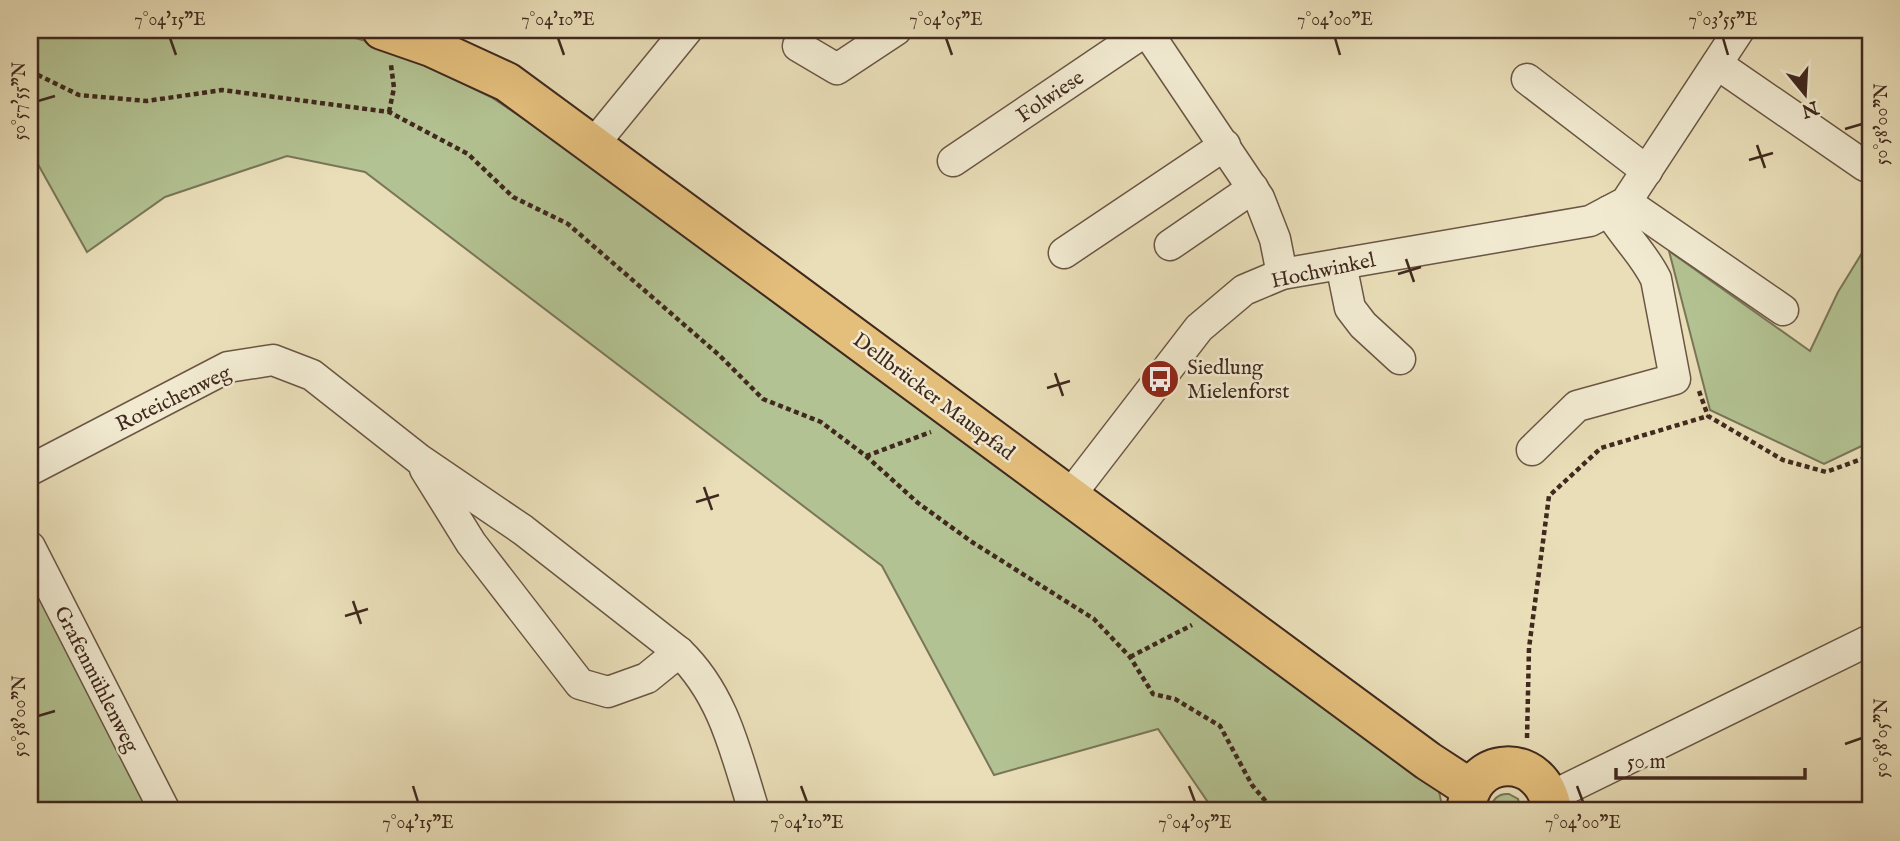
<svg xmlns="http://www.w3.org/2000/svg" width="1900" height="841" viewBox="0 0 1900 841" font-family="'IM FELL English',serif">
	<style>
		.green { fill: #b3c292; stroke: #7a7658; stroke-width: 2 }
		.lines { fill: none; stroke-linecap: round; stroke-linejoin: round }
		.minor-casing { stroke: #6a5644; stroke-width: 33 }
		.major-casing { stroke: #40291e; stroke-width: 42 }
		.path { stroke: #40291e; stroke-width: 4.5; stroke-dasharray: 5 3.5; stroke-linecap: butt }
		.minor { stroke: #f1ead1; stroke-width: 30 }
		.major { stroke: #e4bf7c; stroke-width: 38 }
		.ticks { fill: none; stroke: #40291e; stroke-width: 2.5 }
		.labels { text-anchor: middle; stroke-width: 5; stroke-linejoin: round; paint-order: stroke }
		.street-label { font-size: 21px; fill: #40291e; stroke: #f1ead1 }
		.poi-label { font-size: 21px; fill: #40291e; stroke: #f1ead1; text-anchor: start }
		.neatline { fill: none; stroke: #40291e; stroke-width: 2.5 }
		.ticks-label { font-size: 18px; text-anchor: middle; fill: #40291e }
	</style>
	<rect width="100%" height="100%" fill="#e9deb8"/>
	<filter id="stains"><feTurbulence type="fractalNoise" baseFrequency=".00286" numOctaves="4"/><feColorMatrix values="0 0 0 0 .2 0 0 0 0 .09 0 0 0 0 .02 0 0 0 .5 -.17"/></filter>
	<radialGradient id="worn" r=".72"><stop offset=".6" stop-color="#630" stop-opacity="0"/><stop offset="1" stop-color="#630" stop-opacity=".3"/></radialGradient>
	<g class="green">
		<polygon points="30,30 326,30 384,46 491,97 545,133 1439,791 1443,811 1214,811 1158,729 994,775 882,566 365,172 287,156 165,197 87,252 30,150"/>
		<polygon points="1870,240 1870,442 1824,464 1710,410 1669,251 1810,351 1838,292"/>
		<polygon points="30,576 148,811 30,811"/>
		<path d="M1509 794 1518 799 1521 811H1491C1491 800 1498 793 1509 794Z"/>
	</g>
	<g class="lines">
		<defs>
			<g id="minor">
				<polyline points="1146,30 1259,198 1275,239 1282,274"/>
				<polyline points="798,46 837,69 896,30"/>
				<polyline points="1717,64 1865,166"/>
				<polyline points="1527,79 1647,171"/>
				<polyline points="593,145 687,30"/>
				<polyline points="953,161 1147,30"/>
				<polyline points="1626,202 1783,310"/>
				<polyline points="1170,245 1253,188"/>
				<polyline points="1064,253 1225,145"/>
				<polyline points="1341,264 1350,308 1363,325 1400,359"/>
				<path d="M1532 450 1577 406 1675 379 1656 279C1644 254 1623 235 1609 211"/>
				<polyline points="425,469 471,543 580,684 608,692 647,678 679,652"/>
				<path d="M30 470 228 367 273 360 312 375 420 460 523 530 679 652C724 695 736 754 754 811"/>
				<polyline points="1068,498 1199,328 1244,290 1282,274 1590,221 1626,202 1739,30"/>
				<polyline points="30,547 165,811"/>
				<polyline points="1550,797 1870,640"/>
			</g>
			<g id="major">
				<path d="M382 30 431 47 507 82C815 307 1121 535 1428 761L1471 789"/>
				<path d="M1467 811C1466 755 1544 748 1552 811"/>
			</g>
		</defs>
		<use href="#minor" class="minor-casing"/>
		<use href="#major" class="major-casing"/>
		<g class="path">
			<polyline points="30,71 79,95 147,101 222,90 389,112 468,154 513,197 568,224 719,355 763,399 821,422 866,456 918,503 972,542 1094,619 1130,657 1153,694 1175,699 1220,726 1252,785 1274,811"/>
			<polyline points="389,112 394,88 391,65"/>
			<polyline points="1699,391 1708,416 1783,460 1826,472 1870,456"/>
			<polyline points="866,456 931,432"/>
			<polyline points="1130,657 1192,625"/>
			<polyline points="1527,738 1529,648 1549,496 1601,448 1708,416"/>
		</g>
		<use href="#minor" class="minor"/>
		<use href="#major" class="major"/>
	</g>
	<path class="ticks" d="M170 38 176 55M558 38 564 55M946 38 952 55M1335 38 1340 55M1723 38 1728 55M38 101 55 96M1845 129 1862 124M1757 145 1765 168M1749 160 1773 153M1406 259 1414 282M1398 274 1421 267M1055 373 1063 396M1047 388 1070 381M704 487 712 510M696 502 719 495M353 601 361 624M345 616 368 609M38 716 55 711M1845 744 1862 738M413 786 418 802M801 786 807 802M1189 786 1195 802M1577 786 1583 802"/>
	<defs>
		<symbol id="bus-disc" viewBox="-11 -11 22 22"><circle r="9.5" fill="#8f2418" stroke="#f1ead1"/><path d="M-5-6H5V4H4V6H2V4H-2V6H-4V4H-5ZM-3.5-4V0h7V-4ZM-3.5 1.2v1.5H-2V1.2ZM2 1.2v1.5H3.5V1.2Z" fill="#fff"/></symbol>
	</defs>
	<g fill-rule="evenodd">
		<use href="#bus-disc" x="1138" y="357" width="44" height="44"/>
	</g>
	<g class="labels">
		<g class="street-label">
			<text transform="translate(1050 96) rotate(-34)" y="7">Folwiese</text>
			<text transform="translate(1323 270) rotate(-12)" y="7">Hochwinkel</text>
			<text transform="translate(934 396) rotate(37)" y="7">Dellbrücker Mauspfad</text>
			<text transform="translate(173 398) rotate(-26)" y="7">Roteichenweg</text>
			<text transform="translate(97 679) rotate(63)" y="7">Grafenmühlenweg</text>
		</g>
		<g class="poi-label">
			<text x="1187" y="374">Siedlung<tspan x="1187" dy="24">Mielenforst</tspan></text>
		</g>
	</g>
	<rect width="1900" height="841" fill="none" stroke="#e9deb8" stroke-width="77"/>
	<g transform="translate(1805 94) rotate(162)" stroke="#f1ead1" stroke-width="5" paint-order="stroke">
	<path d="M0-5L12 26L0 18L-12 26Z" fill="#40291e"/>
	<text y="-10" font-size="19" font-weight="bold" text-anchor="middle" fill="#40291e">N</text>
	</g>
	<path d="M1616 768v10h189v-10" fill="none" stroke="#40291e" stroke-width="3.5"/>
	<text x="1627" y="768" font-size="21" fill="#40291e" stroke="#f1ead1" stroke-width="5" paint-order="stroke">50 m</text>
	<rect x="38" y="38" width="1824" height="764" class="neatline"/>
	<g class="ticks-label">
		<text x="170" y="25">7°04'15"E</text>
		<text x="558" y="25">7°04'10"E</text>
		<text x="946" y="25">7°04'05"E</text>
		<text x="1335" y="25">7°04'00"E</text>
		<text x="1723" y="25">7°03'55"E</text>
		<text transform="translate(19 101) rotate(-90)" y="6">50°57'55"N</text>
		<text transform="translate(1881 124) rotate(-90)" y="6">50°58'00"N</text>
		<text transform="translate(19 716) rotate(-90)" y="6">50°58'00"N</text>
		<text transform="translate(1881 738) rotate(-90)" y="6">50°58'05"N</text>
		<text x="418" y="828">7°04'15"E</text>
		<text x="807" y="828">7°04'10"E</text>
		<text x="1195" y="828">7°04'05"E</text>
		<text x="1583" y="828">7°04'00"E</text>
	</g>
	<rect width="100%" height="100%" filter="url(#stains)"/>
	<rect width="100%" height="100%" fill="url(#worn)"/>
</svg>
